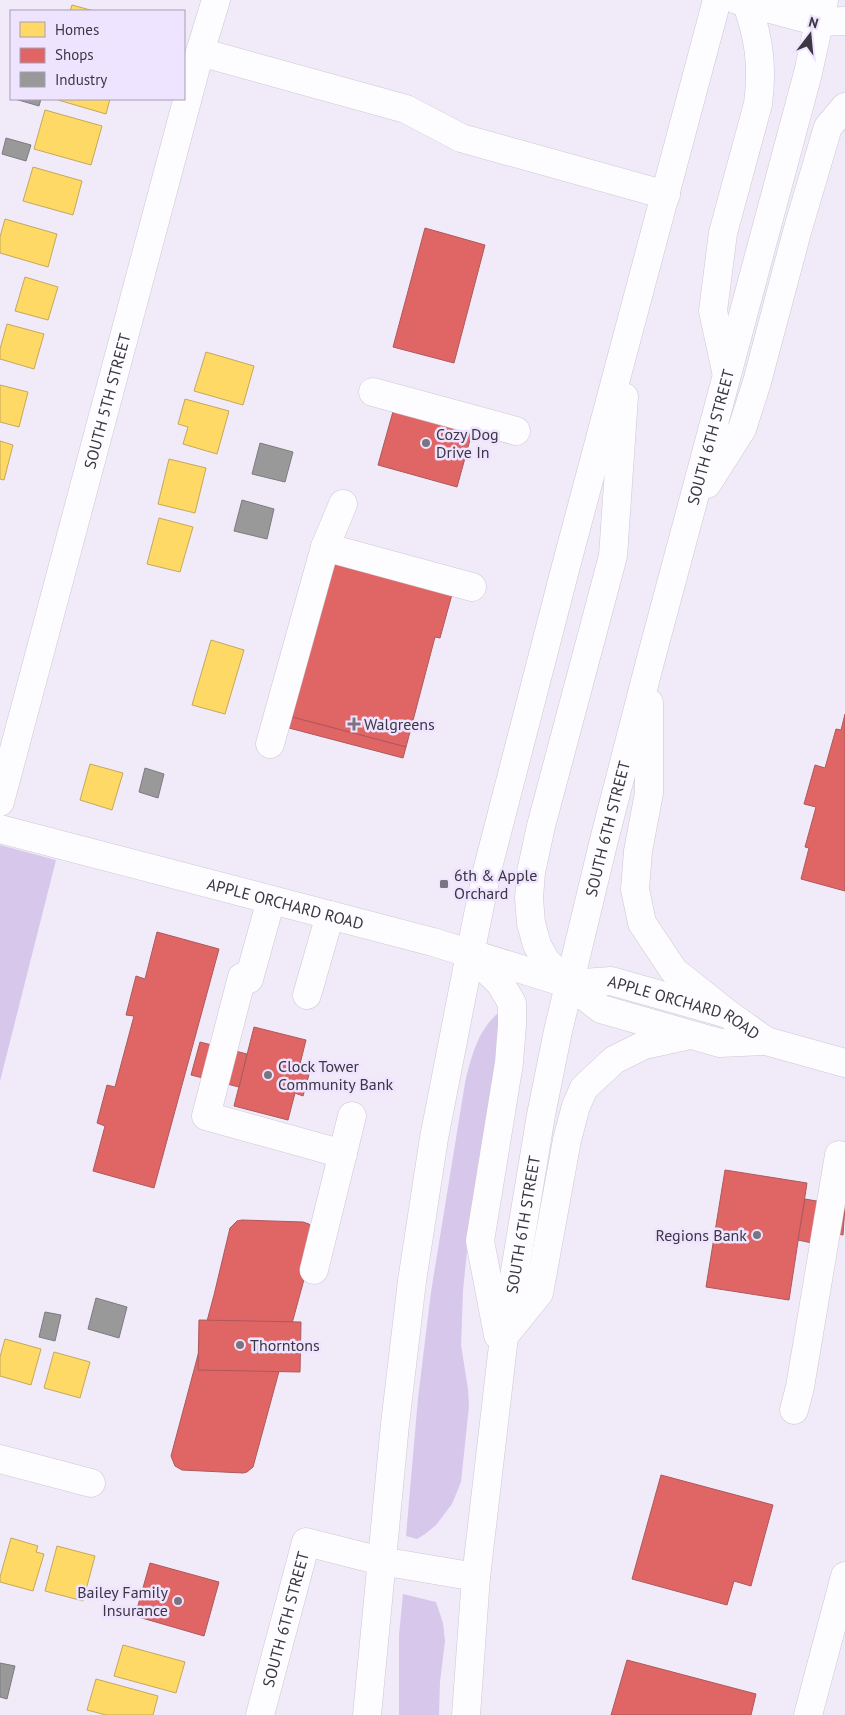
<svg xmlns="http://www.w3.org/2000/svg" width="845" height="1715" viewBox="0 0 845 1715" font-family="'PT Sans',sans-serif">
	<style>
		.green { fill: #d7c8eb }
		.homes { fill: #ffd966; stroke: #c4a85b }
		.shops { fill: #e06666; stroke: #ae585b }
		.industry { fill: #999; stroke: #7d7b7f }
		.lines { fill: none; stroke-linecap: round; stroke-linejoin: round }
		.minor-casing { stroke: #cdc8d4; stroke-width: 29 }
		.major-casing { stroke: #cdc8d4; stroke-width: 29 }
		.minor { stroke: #fdfcfe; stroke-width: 28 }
		.major { stroke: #fdfcfe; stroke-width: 28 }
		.poi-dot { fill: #7a7581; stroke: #efe4ff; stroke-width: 2 }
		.labels { text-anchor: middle; stroke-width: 5; stroke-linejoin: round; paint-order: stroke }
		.street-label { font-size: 16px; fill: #3b3641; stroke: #efe4ff }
		.poi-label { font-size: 16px; fill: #3b3641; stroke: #efe4ff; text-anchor: start }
	</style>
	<rect width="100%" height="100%" fill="#f0eaf9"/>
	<g class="green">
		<polygon points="0,845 56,860 0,1081"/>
		<path d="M497 1014 500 1016 502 1020 469 1231 463 1291 461 1345 468 1389 469 1406 461 1482 452 1504 436 1525 425 1534 417 1539 406 1536 418 1398 431 1292 465 1083C471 1058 477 1032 497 1014Z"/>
		<polygon points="403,1594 436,1602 443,1623 445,1641 440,1682 439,1715 399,1715 399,1635"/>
	</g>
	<g class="homes">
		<polygon points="72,5 94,11 70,11"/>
		<polygon points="59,99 110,99 106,114 58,100"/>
		<polygon points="45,110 102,126 91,165 34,149"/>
		<polygon points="33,167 82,181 73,215 23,201"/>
		<polygon points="5,219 57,234 48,267 0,253 0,237"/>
		<polygon points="25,277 58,287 48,320 15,311"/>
		<polygon points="7,324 44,334 34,369 0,359 0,349"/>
		<polygon points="206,352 254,366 243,405 194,391"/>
		<polygon points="0,385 28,392 19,427 0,422"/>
		<polygon points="185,399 229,411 217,454 183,444 188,427 178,424"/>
		<polygon points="0,441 13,445 4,480 0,479"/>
		<polygon points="169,459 206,468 195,513 158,504"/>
		<polygon points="159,518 193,527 180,572 147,564"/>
		<polygon points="211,640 244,650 225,714 192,705"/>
		<polygon points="90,764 123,773 112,810 80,800"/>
		<polygon points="5,1339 41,1349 31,1385 0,1376 0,1357"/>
		<polygon points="54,1352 90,1362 80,1398 44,1388"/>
		<polygon points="11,1538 38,1546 36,1552 44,1554 33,1591 0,1582 0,1577"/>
		<polygon points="57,1546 95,1556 83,1601 45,1591"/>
		<polygon points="123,1645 185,1662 176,1693 114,1676"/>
		<polygon points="96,1679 158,1696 153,1715 106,1715 87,1710"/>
	</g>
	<g class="shops">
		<polygon points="425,228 485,245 454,363 393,347"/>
		<polygon points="394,408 473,429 457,487 378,465"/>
		<polygon points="334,562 454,587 440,638 435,637 406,747 292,717"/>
		<polygon points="845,714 845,891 801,879 809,848 805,847 816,807 804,804 815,765 825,768 836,729 841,730"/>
		<polygon points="292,717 406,747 403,758 289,728"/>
		<polygon points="157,932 219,949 154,1188 93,1171 105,1126 97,1123 107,1085 115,1087 134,1016 126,1015 136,976 145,979"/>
		<polygon points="254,1027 306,1040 299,1068 310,1071 303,1096 295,1093 288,1120 234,1106"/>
		<polygon points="200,1042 247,1054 239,1087 191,1075"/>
		<polygon points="725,1170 807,1183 789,1300 706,1287"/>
		<polygon points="805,1199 845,1206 843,1235 815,1230 812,1243 798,1240"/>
		<polygon points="242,1220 303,1222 309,1224 312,1228 315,1239 253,1467 247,1472 243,1473 182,1470 175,1466 171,1456 214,1295 230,1228 237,1221"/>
		<polygon points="199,1320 301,1322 300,1372 198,1370"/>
		<polygon points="661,1475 773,1505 751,1586 734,1581 727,1605 632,1579"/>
		<polygon points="150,1563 219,1582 204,1636 135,1616"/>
		<polygon points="627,1660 756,1694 751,1715 611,1715"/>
	</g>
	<g class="industry">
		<polygon points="15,99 41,99 39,106"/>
		<polygon points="6,138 31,145 26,161 2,154"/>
		<polygon points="260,443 293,452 285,482 252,474"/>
		<polygon points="242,500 274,509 267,539 234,531"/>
		<polygon points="145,768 164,774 158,798 139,792"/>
		<polygon points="96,1298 127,1307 119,1338 88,1329"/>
		<polygon points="45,1312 61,1315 55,1341 39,1337"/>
		<polygon points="0,1663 15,1666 7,1699 0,1697"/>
	</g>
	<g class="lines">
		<defs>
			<g id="minor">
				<polyline points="737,0 819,22 845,21"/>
				<polyline points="200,52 406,109 461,138 666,195"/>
				<polyline points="373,392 516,431"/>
				<polyline points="325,547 472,587"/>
				<polyline points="270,744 325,547 343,504"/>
				<path id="s1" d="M0 802 200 52 216 0"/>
				<path id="s2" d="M0 829 433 942 569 984 601 1009 720 1043 766 1041"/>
				<polyline points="242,977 206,1116 343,1154"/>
				<polyline points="249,979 271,900"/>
				<path id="s3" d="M569 984 611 981 728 1014 766 1041 845 1063"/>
				<polyline points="307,995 330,915"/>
				<polyline points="314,1270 352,1116"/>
				<polyline points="794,1410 800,1387 839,1155"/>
				<polyline points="0,1459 91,1483"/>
				<path id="s4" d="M260 1715 306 1542 381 1561 476 1577"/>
				<polyline points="808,1715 845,1576"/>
			</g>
			<g id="major">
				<polyline points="800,0 806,10 819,22"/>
				<path d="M726 371 713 311 723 233 758 104C763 66 759 37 746 2"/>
				<polyline points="707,484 742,429 757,382 797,232 828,127 845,107"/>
				<polyline points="649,703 649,793 638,851 635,889 642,923 674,971 728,1014"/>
				<polyline points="470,954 500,983 512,1003 512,1025 509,1063 480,1241 498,1335"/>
				<polyline points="569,984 546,961 537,945 531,923 529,898 531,872 541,826 613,556 624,397"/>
				<polyline points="505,1335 539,1293 567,1140 576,1106 584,1088 614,1060 644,1045 690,1035"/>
				<polyline points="367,1715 395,1424 412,1281 434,1138 470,954 487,871 566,566 717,0"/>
				<path id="s5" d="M466 1715 476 1577 504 1337 541 1115 558 1031 604 840 650 662 808 73 824 0"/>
			</g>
		</defs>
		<use href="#minor" class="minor-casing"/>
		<use href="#major" class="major-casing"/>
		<use href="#minor" class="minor"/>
		<use href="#major" class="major"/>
	</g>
	<g class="poi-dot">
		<circle cx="426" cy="443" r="5"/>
		<path d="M351.5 716.5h5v5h5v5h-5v5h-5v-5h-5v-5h5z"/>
		<rect x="439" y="879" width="10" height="10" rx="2.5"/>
		<circle cx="268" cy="1075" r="5"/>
		<circle cx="757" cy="1235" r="5"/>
		<circle cx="240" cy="1345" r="5"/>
		<circle cx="178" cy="1601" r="5"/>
	</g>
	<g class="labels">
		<g class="street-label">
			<text dy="6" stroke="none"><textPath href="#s1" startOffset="415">SOUTH 5TH STREET</textPath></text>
			<text dy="6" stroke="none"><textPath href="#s5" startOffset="1304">SOUTH 6TH STREET</textPath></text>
			<text dy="6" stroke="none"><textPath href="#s5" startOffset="899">SOUTH 6TH STREET</textPath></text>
			<text dy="6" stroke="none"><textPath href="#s2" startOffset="295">APPLE ORCHARD ROAD</textPath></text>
			<text dy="6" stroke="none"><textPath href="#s3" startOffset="120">APPLE ORCHARD ROAD</textPath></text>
			<text dy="6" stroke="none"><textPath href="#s5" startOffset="494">SOUTH 6TH STREET</textPath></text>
			<text dy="6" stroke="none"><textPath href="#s4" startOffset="99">SOUTH 6TH STREET</textPath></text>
		</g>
		<g class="poi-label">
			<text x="436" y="440">Cozy Dog<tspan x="436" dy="18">Drive In</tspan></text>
			<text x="364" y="730">Walgreens</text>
			<text x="454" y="881">6th &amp; Apple<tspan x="454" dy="18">Orchard</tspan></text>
			<text x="278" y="1072">Clock Tower<tspan x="278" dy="18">Community Bank</tspan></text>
			<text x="747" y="1241" text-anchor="end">Regions Bank</text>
			<text x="250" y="1351">Thorntons</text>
			<text x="168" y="1598" text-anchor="end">Bailey Family<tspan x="168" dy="18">Insurance</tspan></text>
		</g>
	</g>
	<rect x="10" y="10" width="175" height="90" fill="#efe4ff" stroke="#a79eb3"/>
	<rect x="20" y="22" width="25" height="15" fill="#ffd966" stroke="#a79eb3"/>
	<text x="55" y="35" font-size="15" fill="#3b3641">Homes</text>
	<rect x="20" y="48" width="25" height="15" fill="#e06666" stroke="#a79eb3"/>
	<text x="55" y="60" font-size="15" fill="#3b3641">Shops</text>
	<rect x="20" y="72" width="25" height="15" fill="#999999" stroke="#a79eb3"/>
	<text x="55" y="85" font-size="15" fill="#3b3641">Industry</text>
	<g transform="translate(810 35) rotate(16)" stroke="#efe4ff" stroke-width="4" paint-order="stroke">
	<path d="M0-4L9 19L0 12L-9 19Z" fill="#3b3641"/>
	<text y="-8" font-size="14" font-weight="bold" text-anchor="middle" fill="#3b3641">N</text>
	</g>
</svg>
